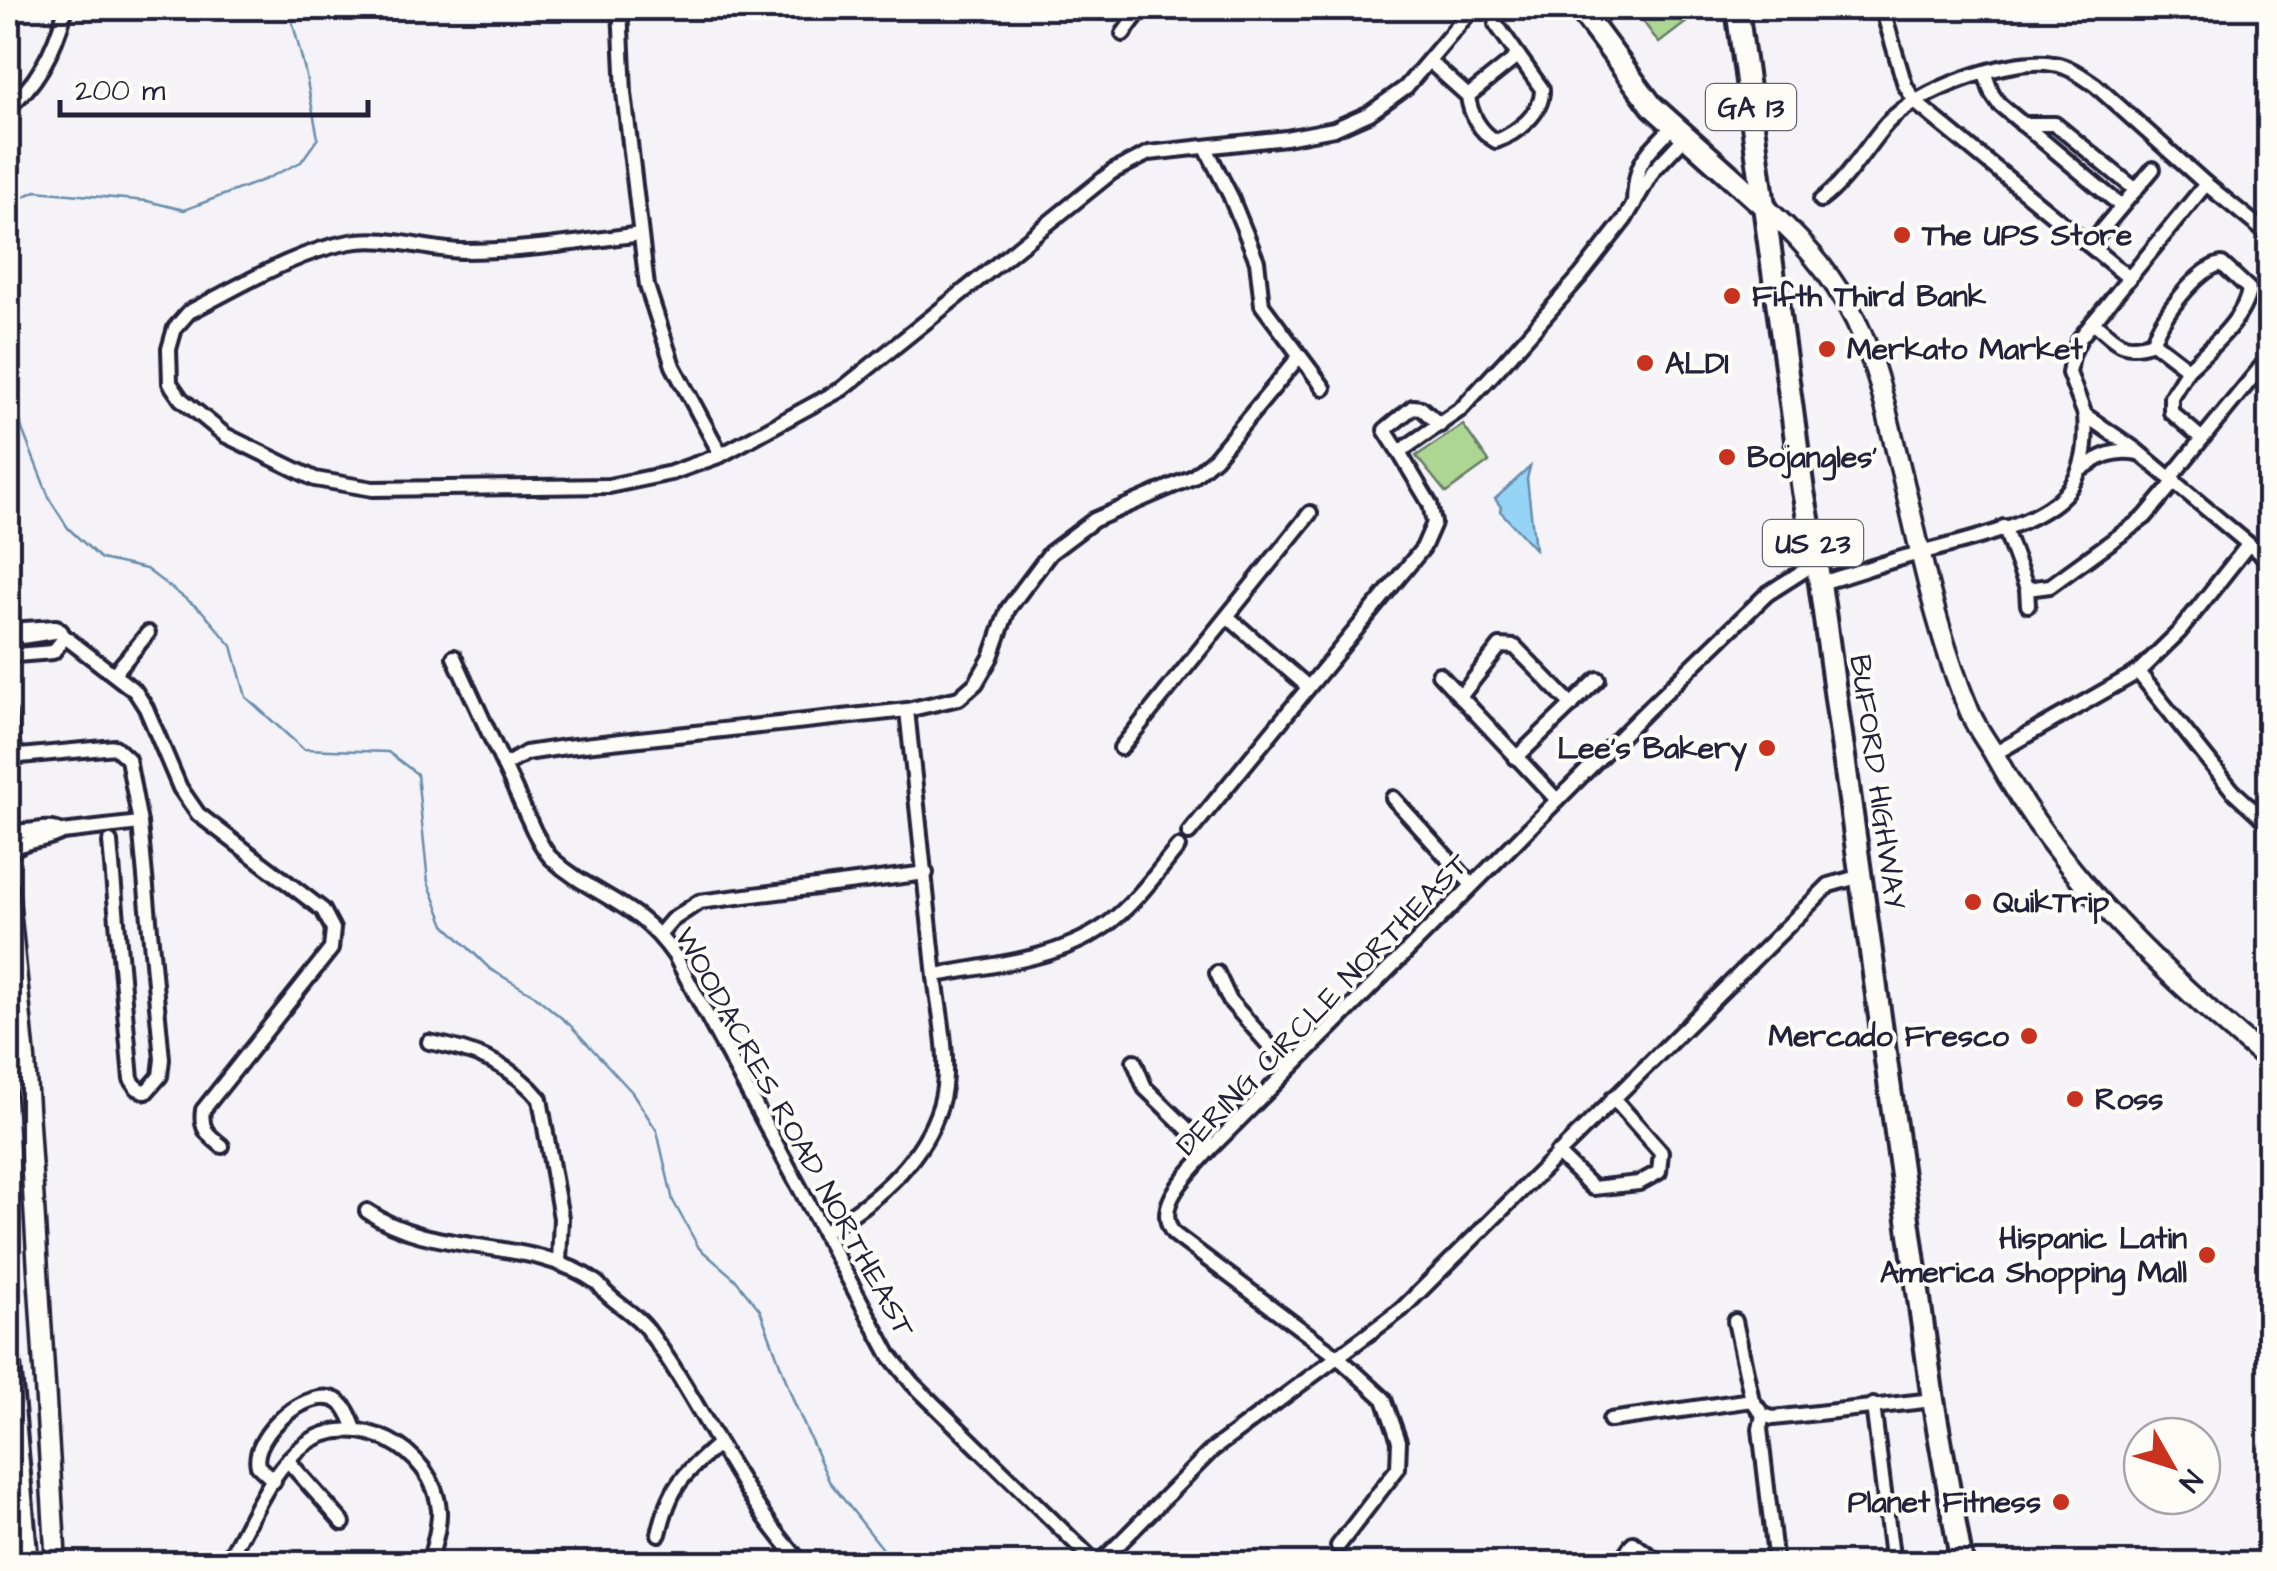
<svg xmlns="http://www.w3.org/2000/svg" width="2277" height="1571" viewBox="0 0 2277 1571" font-family="'Architects Daughter',sans-serif">
	<style>
		.green { fill: #aed693; stroke: #687c67; stroke-width: 2.5 }
		.water { fill: #96d4f7; stroke: #688dac; stroke-width: 2.5 }
		.lines { fill: none; stroke-linecap: round; stroke-linejoin: round }
		.stream { stroke: #688dac; stroke-width: 2.5 }
		.street-casing { stroke: #22223b; stroke-width: 20 }
		.secondary-casing { stroke: #22223b; stroke-width: 25 }
		.primary-casing { stroke: #22223b; stroke-width: 28 }
		.highway-casing { stroke: #22223b; stroke-width: 30 }
		.street { stroke: #fdfcf7; stroke-width: 12 }
		.secondary { stroke: #fdfcf7; stroke-width: 18 }
		.primary { stroke: #fdfcf7; stroke-width: 20 }
		.highway { stroke: #fdfcf7; stroke-width: 22 }
		.poi-dot { fill: #c8321e; stroke: #fdfcf7; stroke-width: 4 }
		.labels { text-anchor: middle; stroke-width: 8; stroke-linejoin: round; paint-order: stroke }
		.shield { fill: #fdfcf7; stroke: #646373; stroke-width: 2.5 }
		.shield-label { font-size: 28px; font-weight: bold; fill: #22223b }
		.poi-label { font-size: 30px; font-weight: bold; fill: #22223b; stroke: #fdfcf7; text-anchor: start }
		.street-label { font-size: 30px; fill: #22223b; stroke: #fdfcf7 }
	</style>
	<rect width="100%" height="100%" fill="#f5f3f7"/>
	<filter id="ink" filterUnits="userSpaceOnUse"><feTurbulence type="fractalNoise" baseFrequency=".01" numOctaves="2"/><feDisplacementMap in="SourceGraphic" scale="20" xChannelSelector="R" yChannelSelector="G"/><feConvolveMatrix kernelMatrix="1 2 1 2 8 2 1 2 1" color-interpolation-filters="sRGB"/></filter>
	<g filter="url(#ink)">
		<g class="green">
			<polygon points="1633,8 1691,8 1692,18 1659,43"/>
			<polygon points="1463,425 1489,462 1446,493 1416,456"/>
		</g>
		<polygon class="water" points="1530,467 1527,479 1535,549 1500,511 1501,507 1495,499"/>
		<g class="lines">
			<g class="stream">
				<polyline points="8,204 36,191 147,201 184,210 266,179 301,162 318,138 305,71 289,8"/>
				<polyline points="8,370 22,429 50,500 68,528 101,559 146,569 202,611 232,646 246,697 303,749 388,752 417,774 428,882 445,925 490,969 534,995 570,1025 632,1092 657,1131 673,1201 699,1248 735,1279 760,1310 794,1402 829,1481 895,1564"/>
			</g>
			<defs>
				<g id="street">
					<polyline points="620,8 624,93 647,286 673,366 721,455"/>
					<polyline points="1882,8 1905,85 1915,102 2129,278"/>
					<polyline points="1123,34 1142,8"/>
					<path d="M1429 61 1468 96C1470 114 1480 132 1496 141 1517 133 1543 113 1542 89L1496 24"/>
					<polyline points="1985,74 1992,94 1999,104 2121,206"/>
					<polyline points="1468,96 1518,56"/>
					<path d="M8 107C40 83 56 45 66 8"/>
					<polyline points="2022,124 2055,124 2136,190"/>
					<polyline points="1206,148 1230,195 1257,261 1262,305 1324,388"/>
					<polyline points="2206,184 2080,338 2072,355 2069,373 2085,415 2136,450 2270,562"/>
					<path d="M1821 200C1847 181 1865 148 1887 123 1917 91 2009 56 2053 64 2069 66 2082 76 2095 85L2206 184 2270 236"/>
					<path d="M1634 204C1635 160 1644 157 1673 126"/>
					<path d="M640 234C582 242 524 251 465 251 427 251 389 235 350 242 294 252 239 287 189 312L175 328 169 349 170 383 181 399 225 435 315 479 373 489 609 486 671 473 721 455 842 389 1112 172 1149 153 1286 138 1334 129 1370 113 1406 87 1473 8"/>
					<polyline points="2089,245 2153,169"/>
					<path d="M2093 322C2117 341 2121 353 2153 342L2188 369 2171 397V412L2201 438"/>
					<path d="M2153 342C2158 320 2200 266 2222 264L2249 289C2245 319 2209 349 2188 369"/>
					<polyline points="1399,452 1385,430 1413,407 1421,408 1440,425"/>
					<path d="M2079 471C2098 457 2114 448 2138 453"/>
					<polyline points="2171,477 2270,356"/>
					<polyline points="2004,527 2027,589 2050,586 2145,517 2175,481"/>
					<path d="M1820 583C1850 575 1879 564 1909 556 1954 543 2032 529 2065 494 2085 472 2087 443 2085 415"/>
					<polyline points="2027,589 2028,605"/>
					<polyline points="1228,617 1307,686"/>
					<path d="M8 630 56 627 65 637 135 691 146 708 180 788 198 814 323 910 333 929 331 949 203 1110C200 1129 208 1135 222 1146"/>
					<polyline points="8,639 61,631"/>
					<path d="M454 657 534 831C539 840 544 851 551 858 594 898 637 900 675 956L890 1356 912 1383 1097 1564"/>
					<polyline points="8,661 16,655 53,652 65,637"/>
					<polyline points="2138,672 2232,790 2270,825"/>
					<polyline points="114,674 148,633"/>
					<polyline points="1439,674 1557,800"/>
					<polyline points="1460,697 1500,646 1515,647 1572,705"/>
					<polyline points="8,712 12,747 20,756 115,747 128,759 140,823"/>
					<polyline points="1121,748 1310,513"/>
					<polyline points="1994,754 2138,672 2179,632 2248,545"/>
					<polyline points="1516,758 1598,679"/>
					<polyline points="504,766 526,753 566,747 907,710 959,698 976,683 991,657 1008,609 1050,553 1094,520 1193,477 1215,458 1298,358"/>
					<polyline points="1393,798 1472,885"/>
					<path d="M8 828C26 837 44 823 62 832"/>
					<polyline points="1189,833 1423,548 1434,523 1430,504 1399,452 1461,409 1509,357 1581,275 1625,219 1653,171 1685,137"/>
					<path d="M8 855C22 837 44 843 62 832L140 823 162 1059 160 1076 146 1092 137 1088 131 1079 110 842"/>
					<polyline points="660,934 672,920 699,902 926,873"/>
					<polyline points="1217,973 1230,1001 1289,1068"/>
					<path d="M935 975C992 965 1056 960 1105 926 1134 905 1156 874 1178 847"/>
					<path d="M429 1042C473 1050 511 1064 540 1099L561 1218 559 1262"/>
					<polyline points="1134,1061 1145,1088 1209,1150"/>
					<polyline points="1557,1153 1593,1188 1639,1183 1659,1172 1661,1152 1613,1098"/>
					<path d="M367 1211C434 1258 531 1235 597 1283 601 1286 603 1291 607 1294 619 1306 637 1315 647 1329 703 1404 738 1495 803 1564"/>
					<path d="M823 1232C874 1203 922 1163 940 1106 952 1067 940 1017 935 977 926 888 917 799 907 710"/>
					<polyline points="1735,1321 1752,1400"/>
					<polyline points="1873,1405 1893,1564"/>
					<polyline points="1763,1415 1760,1429 1776,1564"/>
					<polyline points="1610,1420 1752,1400 1763,1415 1773,1418 1933,1400"/>
					<polyline points="288,1461 343,1523"/>
					<path d="M274 1481 258 1466C250 1436 311 1382 339 1402 348 1408 351 1420 355 1429"/>
					<path d="M659 1534C670 1486 682 1476 718 1444"/>
					<path d="M1338 1546 1398 1468 1399 1441 1384 1399 1338 1357 1174 1234C1151 1205 1191 1172 1209 1150L1647 710 1767 594 1817 562"/>
					<path d="M229 1564 231 1554C252 1519 271 1469 304 1445 355 1407 434 1449 439 1510 440 1527 433 1547 429 1564"/>
					<polyline points="1099,1564 1212,1450 1402,1309 1829,885 1861,876"/>
					<polyline points="1618,1564 1633,1543 1661,1564"/>
				</g>
				<g id="secondary">
					<path d="M1766 208C1799 237 1826 267 1848 306 1873 350 1884 401 1896 450 1918 538 1934 629 1970 713 1976 727 1985 739 1993 752 2060 876 2162 973 2270 1062"/>
					<polyline points="8,889 25,1059 56,1564"/>
				</g>
				<g id="primary">
					<polyline points="1579,8 1652,106 1766,208"/>
					<polyline points="1737,8 1803,491 1820,583 1933,1400 1962,1564"/>
				</g>
				<polyline id="highway" points="8,1363 26,1564"/>
			</defs>
			<use href="#street" class="street-casing"/>
			<use href="#secondary" class="secondary-casing"/>
			<use href="#primary" class="primary-casing"/>
			<use href="#highway" class="highway-casing"/>
			<use href="#street" class="street"/>
			<use href="#secondary" class="secondary"/>
			<use href="#primary" class="primary"/>
			<use href="#highway" class="highway"/>
		</g>
	</g>
	<g class="poi-dot">
		<circle cx="1902" cy="235" r="10"/>
		<circle cx="1732" cy="296" r="10"/>
		<circle cx="1827" cy="349" r="10"/>
		<circle cx="1645" cy="363" r="10"/>
		<circle cx="1727" cy="457" r="10"/>
		<circle cx="1767" cy="748" r="10"/>
		<circle cx="1973" cy="902" r="10"/>
		<circle cx="2029" cy="1036" r="10"/>
		<circle cx="2075" cy="1099" r="10"/>
		<circle cx="2207" cy="1255" r="10"/>
		<circle cx="2061" cy="1502" r="10"/>
	</g>
	<g class="labels">
		<g class="shield">
			<rect x="1706" y="84" width="90" height="46" rx="8"/>
			<rect x="1763" y="520" width="100" height="46" rx="8"/>
		</g>
		<g class="shield-label">
			<text x="1751" y="117">GA 13</text>
			<text x="1813" y="553">US 23</text>
		</g>
		<g class="poi-label">
			<text x="1922" y="245">The UPS Store</text>
			<text x="1752" y="306">Fifth Third Bank</text>
			<text x="1847" y="359">Merkato Market</text>
			<text x="1665" y="373">ALDI</text>
			<text x="1747" y="467">Bojangles'</text>
			<text x="1747" y="758" text-anchor="end">Lee's Bakery</text>
			<text x="1993" y="912">QuikTrip</text>
			<text x="2009" y="1046" text-anchor="end">Mercado Fresco</text>
			<text x="2095" y="1109">Ross</text>
			<text x="2187" y="1248" text-anchor="end">Hispanic Latin<tspan x="2187" dy="34">America Shopping Mall</tspan></text>
			<text x="2041" y="1512" text-anchor="end">Planet Fitness</text>
		</g>
		<g class="street-label">
			<text transform="translate(1878 782) rotate(82)" y="10">BUFORD HIGHWAY</text>
			<text transform="translate(1322 1004) rotate(-46)" y="10">DERING CIRCLE NORTHEAST</text>
			<text transform="translate(795 1132) rotate(61)" y="10">WOODACRES ROAD NORTHEAST</text>
		</g>
	</g>
	<rect width="2277" height="1571" fill="none" stroke="#fdfcf7" stroke-width="40"/>
	<rect x="20" y="20" width="2237" height="1531" fill="none" stroke="#22223b" stroke-width="4" filter="url(#ink)"/>
	<g transform="translate(2172 1466) rotate(129)"><circle r="48" fill="#fdfcf7" stroke="#a5a5ac" stroke-width="2.5"/>
	<path d="M0-8L18 38L0 25L-18 38Z" fill="#c8321e"/>
	<text y="-15" font-size="28" font-weight="bold" text-anchor="middle" fill="#22223b">N</text>
	</g>
	<path d="M60 100v15h308v-15" fill="none" stroke="#22223b" stroke-width="5"/>
	<text x="75" y="100" font-size="30" fill="#22223b" stroke="#fdfcf7" stroke-width="8" paint-order="stroke">200 m</text>
</svg>
